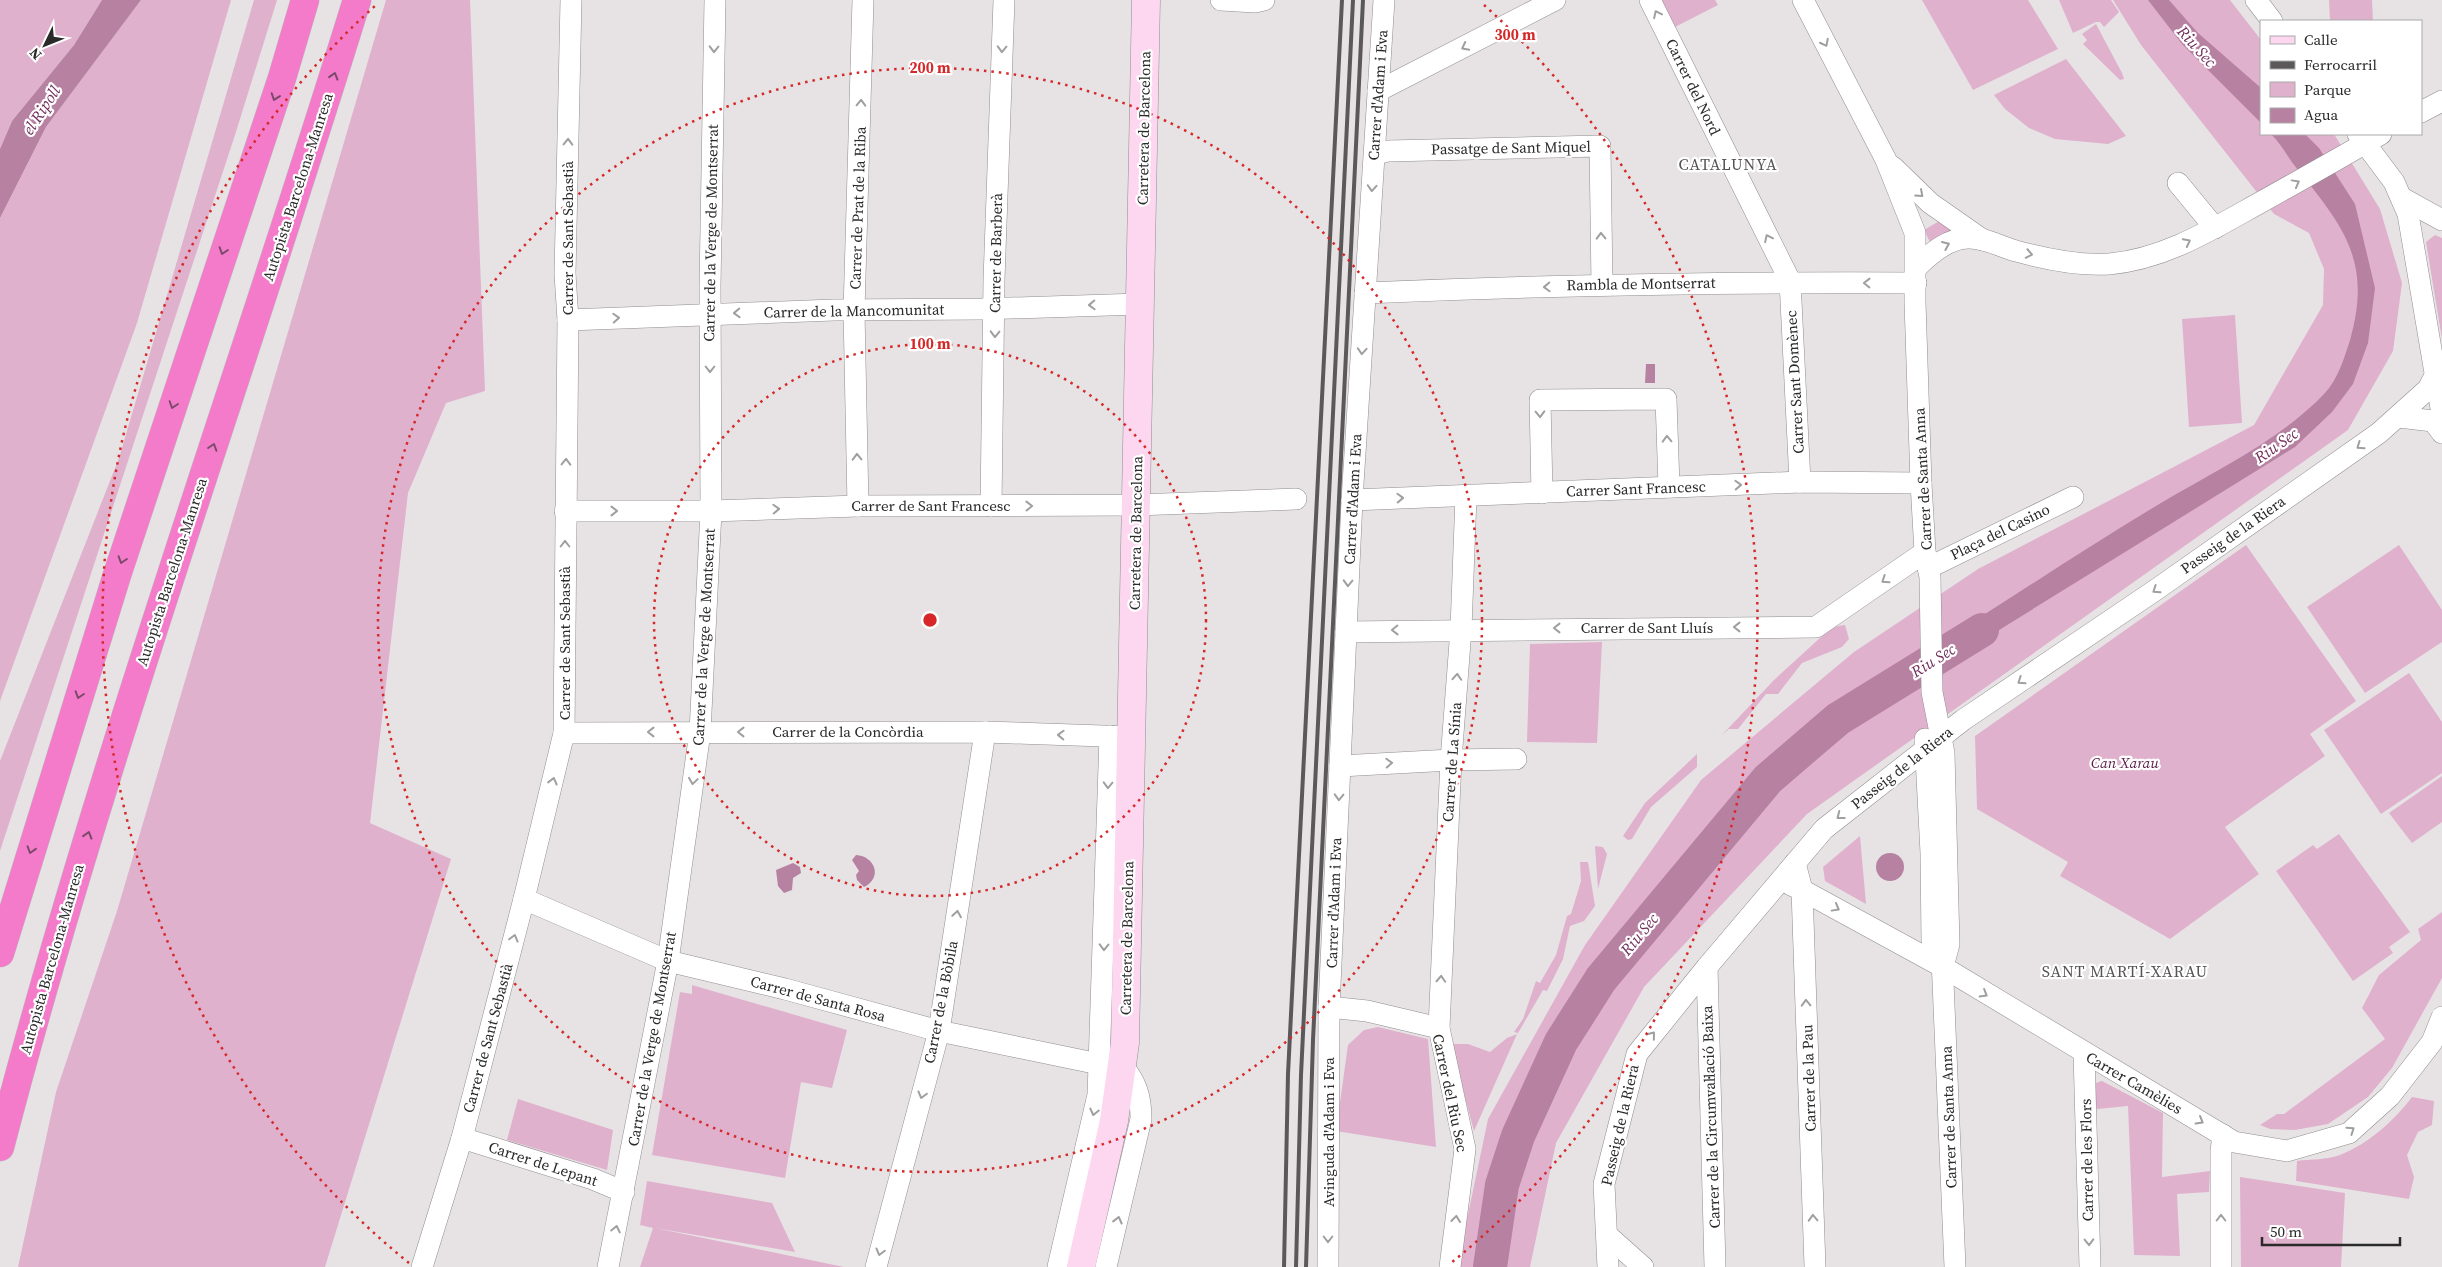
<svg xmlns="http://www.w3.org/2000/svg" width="2442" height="1267" viewBox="0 0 2442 1267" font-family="'Source Serif 4',serif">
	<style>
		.green { fill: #e0b1cd }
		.water { fill: #b781a2 }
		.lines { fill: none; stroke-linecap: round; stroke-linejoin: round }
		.river { stroke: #b781a2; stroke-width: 34 }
		.street-casing { stroke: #908d8f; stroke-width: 22 }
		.secondary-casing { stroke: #908d8f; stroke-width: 29 }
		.highway-casing { stroke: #bfbfbf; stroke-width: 29 }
		.street { stroke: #fff; stroke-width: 21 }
		.secondary { stroke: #fcd7ef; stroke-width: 28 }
		.highway { stroke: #f47bca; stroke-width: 28 }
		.rail { stroke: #5a5858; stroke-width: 4 }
		.oneway { stroke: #a09f9f }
		.oneway2 { stroke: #7b4a6a }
		.ring { fill: none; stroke: #d62828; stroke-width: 2.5; stroke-dasharray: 2.5 5 }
		.labels { text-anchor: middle; stroke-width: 4.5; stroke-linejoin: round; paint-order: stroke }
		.street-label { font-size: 15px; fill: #2b2a2a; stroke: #fff }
		.park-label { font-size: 15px; font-style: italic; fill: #5c1b48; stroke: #fff }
		.water-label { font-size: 16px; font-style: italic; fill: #722f5c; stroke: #fff }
		.neighbourhood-label { font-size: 16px; letter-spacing: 1px; fill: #565354; stroke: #fff }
		.centre { fill: #d62828; stroke: #fff; stroke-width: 2.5 }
		.ring-label { font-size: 15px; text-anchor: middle; font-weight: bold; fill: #d62828; stroke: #fff; stroke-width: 4.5; stroke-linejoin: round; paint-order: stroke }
	</style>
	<rect width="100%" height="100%" fill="#e7e3e5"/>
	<g class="green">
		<polygon points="0,0 102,0 74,45 12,121 0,149"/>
		<polygon points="141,0 231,0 137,323 0,701 0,218 46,127"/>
		<polygon points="254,0 277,0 235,135 0,851 0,761 119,458"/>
		<polygon points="386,0 470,0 485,391 446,403 408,493 370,823 451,859 325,1267 18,1267 56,1092 117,911"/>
		<polygon points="1659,0 1715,0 1718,5 1673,28"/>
		<polygon points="1922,0 2028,0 2058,49 1973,90"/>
		<polygon points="2059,0 2111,0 2119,12 2104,27 2100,22 2096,22 2073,33"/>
		<polygon points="2113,0 2230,0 2261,40 2261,134 2334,134 2380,209 2402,283 2393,351 2348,430 1807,814 1644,987 1556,1143 1530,1267 1457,1267 1488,1119 1585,945 1701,780 1854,652 1978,569 2254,425 2323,305 2324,269 2309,233 2274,214 2141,45"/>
		<polygon points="2329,0 2372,0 2373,21 2330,21"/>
		<polygon points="2096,24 2122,73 2124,79 2120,80 2083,44 2087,40 2082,34"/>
		<polygon points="2066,59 2126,136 2108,144 2055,139 2029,128 2005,109 1994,95"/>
		<polygon points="1941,220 1958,232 1932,246 1924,230"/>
		<polygon points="2435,235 2442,238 2442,339 2426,242"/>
		<polygon points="2235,315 2242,423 2189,427 2182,319"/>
		<polygon points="2246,545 2356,701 2310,734 2325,756 2225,827 2259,874 2170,939 2060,876 2068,862 1977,809 1975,736"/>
		<polygon points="2399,545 2442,610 2442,642 2365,693 2307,607"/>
		<polygon points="1845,625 1849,639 1842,647 1802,663 1778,694 1766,694 1738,729 1729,729 1722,735 1774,680 1832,627"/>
		<polygon points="1602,642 1597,743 1527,742 1530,644"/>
		<polygon points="2409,673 2442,722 2442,773 2381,814 2324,730"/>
		<polygon points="1697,754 1697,767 1651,807 1632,839 1628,840 1623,836 1645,803"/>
		<polygon points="2442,776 2442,822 2412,843 2389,813"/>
		<polygon points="2339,834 2410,932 2389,947 2393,953 2353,981 2276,871 2313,845 2317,849"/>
		<polygon points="1860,836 1866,904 1825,881 1823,867"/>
		<polygon points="1595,846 1603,847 1607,854 1598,889"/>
		<polygon points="1580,862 1588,862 1595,906 1584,921 1570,926 1563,959 1547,991 1543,990 1518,1033 1514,1032 1523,1019 1536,981 1540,983 1556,955 1567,916 1571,914 1581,881"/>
		<polygon points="2442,912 2442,978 2392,1068 2368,1097 2328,1124 2295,1130 2270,1129 2260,1125 2277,1114 2284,1114 2385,1039 2362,1008 2379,975 2421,940 2418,929"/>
		<polygon points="692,985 847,1030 832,1088 801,1082 785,1178 652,1155 680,992 692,994"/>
		<polygon points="1378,1027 1428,1039 1436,1147 1336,1131 1348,1045 1364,1030"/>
		<polygon points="1517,1034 1474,1131 1452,1049 1453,1044 1468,1044 1490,1052 1507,1038"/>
		<polygon points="2102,1081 2163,1113 2162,1177 2210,1171 2209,1192 2177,1194 2180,1256 2134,1255 2128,1106 2097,1109 2092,1084"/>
		<path d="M2412 1097 2434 1101 2432 1125 2418 1132 2407 1155 2414 1177 2409 1199 2296 1181 2297 1161C2310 1159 2327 1160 2340 1155 2368 1144 2394 1121 2412 1097Z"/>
		<polygon points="518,1099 613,1130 607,1170 507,1140"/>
		<polygon points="2240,1177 2345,1193 2341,1267 2241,1267"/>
		<polygon points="647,1181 772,1203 795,1252 655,1228 844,1267 640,1267 653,1228 640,1225"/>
	</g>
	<g class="water">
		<polygon points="102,0 141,0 46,127 0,218 0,149 12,121 74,45"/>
		<polygon points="2148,0 2169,0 2198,33 2261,88 2261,123 2182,44"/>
		<path d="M2271 134H2305L2319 148 2355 204 2375 288 2368 343 2353 384 2332 412 2295 447 1957 656 1943 655 1957 632C2025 589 2092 544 2161 503 2216 470 2279 441 2324 394 2338 379 2344 359 2350 340 2372 263 2345 228 2298 170 2288 158 2282 145 2271 134Z"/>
		<polygon points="1646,364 1655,364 1655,383 1645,383"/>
		<circle cx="1890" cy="867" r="14"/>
		<path d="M856 855C875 856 883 878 864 887L857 880 856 875 859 871 852 860Z"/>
		<polygon points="793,863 800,867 801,873 793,878 792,890 784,893 778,886 776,870"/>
	</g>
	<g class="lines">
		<polyline class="river" points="1490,1267 1502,1185 1518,1136 1561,1042 1601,979 1768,779 1838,719 1982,630"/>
		<defs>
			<g id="street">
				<polyline points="1221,0 1255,2 1264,0"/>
				<polyline points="1650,0 1790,281 1800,482"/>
				<polyline points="1803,0 1886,160 1915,233 1915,302 1921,483 1925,552 1930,577 1932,692 1944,753 1949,944 1943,967"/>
				<polyline points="2256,0 2272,21"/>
				<polyline points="1378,91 1555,0"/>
				<polyline points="2421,112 2442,101"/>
				<polyline points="2358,134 2394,182 2408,214 2442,414"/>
				<polyline points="1375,154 1388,151 1600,146 1602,285"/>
				<polyline points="1893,167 1930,203 1983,240"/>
				<polyline points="2178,183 2215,228"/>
				<polyline points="2402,198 2442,220"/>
				<path d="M1917 267C1930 254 1948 238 1968 238 1985 237 2000 247 2016 251 2045 259 2079 266 2109 264 2166 259 2214 228 2263 201 2302 179 2342 157 2381 134"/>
				<path d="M1365 293C1549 285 1732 282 1916 283"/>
				<polyline points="568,320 834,310 982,309 1140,304"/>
				<polyline points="2399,417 2433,421 2442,433"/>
				<polyline points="1542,493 1540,400 1666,399 1669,487"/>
				<polyline points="1352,500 1800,482 1921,483"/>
				<polyline points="858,506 854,311 863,0"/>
				<polyline points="991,506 994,280 1004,0"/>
				<polyline points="565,511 711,511 858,506 1136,505 1296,499"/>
				<polyline points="1928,568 2073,497"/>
				<polyline points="1346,632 1816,627 1925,552"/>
				<polyline points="564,733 985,732 1132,737"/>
				<polyline points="1925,739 1931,853 1932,941 1943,967"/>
				<polyline points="1340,766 1451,760 1516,759"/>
				<polyline points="1795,863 1802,890 1943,967 2234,1142 2287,1151 2349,1133 2390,1096 2432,1042 2442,1017"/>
				<polyline points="1791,885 1802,890 1815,1267"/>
				<path d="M524 899 668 961 785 989 939 1031 1099 1064 1122 1065C1136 1082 1141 1096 1141 1119L1106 1267"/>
				<polyline points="1942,958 1955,1267"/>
				<polyline points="1707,967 1715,1267"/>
				<polyline points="1329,1007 1367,1011 1439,1028"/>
				<polyline points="2084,1053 2090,1267"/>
				<polyline points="462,1138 593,1179 624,1192"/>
				<polyline points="1607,1235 1643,1267"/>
				<polyline points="422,1267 462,1138 524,899 564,733 568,320 565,274 571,0"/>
				<polyline points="608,1267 668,961 700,732 711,511 710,286 715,0"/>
				<polyline points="876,1267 939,1031 985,732"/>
				<polyline points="1058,1267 1098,1095 1110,736"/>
				<polyline points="1328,1267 1329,1007 1352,500 1384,0"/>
				<polyline points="1450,1267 1465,1149 1439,1028 1451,760 1461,629 1466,496"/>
				<polyline points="1608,1267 1604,1184 1637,1054 1707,967 1824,829 1963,720 2157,589 2379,433 2428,389 2436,374"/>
				<polyline points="2221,1267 2221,1151 2223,1135"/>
			</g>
			<polyline id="secondary" points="1081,1267 1114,1121 1125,1043 1146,0"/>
			<g id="highway">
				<polyline points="0,953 117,575 282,78 305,0"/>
				<path d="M0 1147C101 759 239 383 357 0"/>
			</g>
		</defs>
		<use href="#street" class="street-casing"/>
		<use href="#secondary" class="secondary-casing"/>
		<use href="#highway" class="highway-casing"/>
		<use href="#street" class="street"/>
		<use href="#secondary" class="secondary"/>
		<use href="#highway" class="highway"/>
		<g class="rail">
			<polyline points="1284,1267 1288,1074 1342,0"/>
			<polyline points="1296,1267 1301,1075 1353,0"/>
			<polyline points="1306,1267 1313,1040 1363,0"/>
		</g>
	</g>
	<defs><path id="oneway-chevron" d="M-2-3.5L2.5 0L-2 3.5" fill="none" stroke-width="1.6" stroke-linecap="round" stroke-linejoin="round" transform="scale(1.25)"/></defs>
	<g class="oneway">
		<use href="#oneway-chevron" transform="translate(1657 14) rotate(-116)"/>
		<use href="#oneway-chevron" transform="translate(1825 43) rotate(63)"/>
		<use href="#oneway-chevron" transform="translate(1465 47) rotate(153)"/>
		<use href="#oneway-chevron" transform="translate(714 49) rotate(91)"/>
		<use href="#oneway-chevron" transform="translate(1002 49) rotate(92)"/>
		<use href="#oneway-chevron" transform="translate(861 103) rotate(-88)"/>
		<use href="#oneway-chevron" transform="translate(568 142) rotate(-89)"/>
		<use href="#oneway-chevron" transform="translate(2296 183) rotate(-29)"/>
		<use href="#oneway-chevron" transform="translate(1372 188) rotate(94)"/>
		<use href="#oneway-chevron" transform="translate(1920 194) rotate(42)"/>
		<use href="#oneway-chevron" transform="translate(1601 236) rotate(-91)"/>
		<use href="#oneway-chevron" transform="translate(1768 238) rotate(-116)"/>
		<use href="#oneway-chevron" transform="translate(2187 242) rotate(-27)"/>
		<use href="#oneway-chevron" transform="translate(1946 245) rotate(-23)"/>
		<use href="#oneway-chevron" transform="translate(2029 254) rotate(11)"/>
		<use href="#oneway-chevron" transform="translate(1867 283) rotate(-179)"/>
		<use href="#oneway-chevron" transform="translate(1547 287) rotate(178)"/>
		<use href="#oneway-chevron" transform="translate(1092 305) rotate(178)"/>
		<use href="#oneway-chevron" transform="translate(737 313) rotate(178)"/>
		<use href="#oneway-chevron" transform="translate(616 318) rotate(-3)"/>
		<use href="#oneway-chevron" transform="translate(995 334) rotate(91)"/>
		<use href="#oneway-chevron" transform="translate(1362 351) rotate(94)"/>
		<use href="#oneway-chevron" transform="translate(710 369) rotate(90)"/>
		<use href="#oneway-chevron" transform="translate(1540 414) rotate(88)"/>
		<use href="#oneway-chevron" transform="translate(1667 439) rotate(-92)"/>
		<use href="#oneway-chevron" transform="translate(2360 446) rotate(145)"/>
		<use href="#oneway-chevron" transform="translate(857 457) rotate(-91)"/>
		<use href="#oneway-chevron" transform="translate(566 462) rotate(-89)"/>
		<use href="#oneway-chevron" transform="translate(1738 485) rotate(-2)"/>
		<use href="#oneway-chevron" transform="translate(1400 498) rotate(-2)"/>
		<use href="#oneway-chevron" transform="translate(1029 506) rotate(-1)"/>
		<use href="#oneway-chevron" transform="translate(776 509) rotate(-2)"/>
		<use href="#oneway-chevron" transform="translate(614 511)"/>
		<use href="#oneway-chevron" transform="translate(565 544) rotate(-90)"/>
		<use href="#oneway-chevron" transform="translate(1885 580) rotate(146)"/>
		<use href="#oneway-chevron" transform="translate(1348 583) rotate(92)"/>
		<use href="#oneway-chevron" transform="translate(2156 590) rotate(146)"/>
		<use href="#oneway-chevron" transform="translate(1737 627) rotate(180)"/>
		<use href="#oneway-chevron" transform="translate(1557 628) rotate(180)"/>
		<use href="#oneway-chevron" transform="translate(1395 630) rotate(179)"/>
		<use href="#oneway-chevron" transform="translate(1457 677) rotate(-86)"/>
		<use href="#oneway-chevron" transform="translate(2021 681) rotate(146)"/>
		<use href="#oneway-chevron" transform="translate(651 732) rotate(-180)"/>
		<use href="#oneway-chevron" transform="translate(741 732) rotate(180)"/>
		<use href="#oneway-chevron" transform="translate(1061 735) rotate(-178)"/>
		<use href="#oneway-chevron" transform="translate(1389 763) rotate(-3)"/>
		<use href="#oneway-chevron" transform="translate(553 781) rotate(-76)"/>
		<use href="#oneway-chevron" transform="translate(693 781) rotate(98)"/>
		<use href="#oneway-chevron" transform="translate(1108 785) rotate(92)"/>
		<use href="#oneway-chevron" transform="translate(1339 797) rotate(92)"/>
		<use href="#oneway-chevron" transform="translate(1840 816) rotate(142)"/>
		<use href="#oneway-chevron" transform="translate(1836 908) rotate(29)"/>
		<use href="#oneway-chevron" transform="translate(957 914) rotate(-81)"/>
		<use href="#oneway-chevron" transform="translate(514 938) rotate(-75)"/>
		<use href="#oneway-chevron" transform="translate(1104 947) rotate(91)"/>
		<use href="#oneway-chevron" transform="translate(1441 979) rotate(-87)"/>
		<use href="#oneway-chevron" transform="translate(1984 994) rotate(31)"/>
		<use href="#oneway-chevron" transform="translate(1806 1003) rotate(-92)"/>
		<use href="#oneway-chevron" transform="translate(1652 1035) rotate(-51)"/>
		<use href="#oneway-chevron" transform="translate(922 1095) rotate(105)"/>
		<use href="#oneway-chevron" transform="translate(1094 1112) rotate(103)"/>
		<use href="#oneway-chevron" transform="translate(2200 1121) rotate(30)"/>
		<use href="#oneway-chevron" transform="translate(2351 1130) rotate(-35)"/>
		<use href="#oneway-chevron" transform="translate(1813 1218) rotate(-92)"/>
		<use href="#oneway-chevron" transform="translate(2221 1218) rotate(-90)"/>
		<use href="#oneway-chevron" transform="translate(1456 1219) rotate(-83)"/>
		<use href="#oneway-chevron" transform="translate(1118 1220) rotate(-76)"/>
		<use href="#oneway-chevron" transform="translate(616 1229) rotate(-78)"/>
		<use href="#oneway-chevron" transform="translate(1328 1239) rotate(90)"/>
		<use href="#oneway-chevron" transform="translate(2089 1242) rotate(89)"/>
		<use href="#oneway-chevron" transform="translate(880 1252) rotate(105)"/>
	</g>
	<g class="oneway2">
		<use href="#oneway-chevron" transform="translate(334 76) rotate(-73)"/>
		<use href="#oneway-chevron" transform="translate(275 97) rotate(109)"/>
		<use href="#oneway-chevron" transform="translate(223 251) rotate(108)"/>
		<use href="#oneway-chevron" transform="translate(173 405) rotate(108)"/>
		<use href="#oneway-chevron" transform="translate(213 447) rotate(-72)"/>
		<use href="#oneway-chevron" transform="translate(122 560) rotate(108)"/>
		<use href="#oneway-chevron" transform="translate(79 695) rotate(108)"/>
		<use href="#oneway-chevron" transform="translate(88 835) rotate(-73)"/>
		<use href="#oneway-chevron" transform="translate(31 850) rotate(107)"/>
	</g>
	<g class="ring">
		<circle cx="930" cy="620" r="276"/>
		<circle cx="930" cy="620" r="552"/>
		<path d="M409 1263A828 828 0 0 1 376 5M1484 5A828 828 0 0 1 1451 1263"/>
	</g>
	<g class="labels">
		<g class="street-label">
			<text transform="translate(1693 87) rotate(64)" y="5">Carrer del Nord</text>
			<text transform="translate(1378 95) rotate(-86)" y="5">Carrer d'Adam i Eva</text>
			<text transform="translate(1144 128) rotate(-89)" y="5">Carretera de Barcelona</text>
			<text transform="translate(1511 148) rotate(-1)" y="5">Passatge de Sant Miquel</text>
			<text transform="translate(298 187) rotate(-72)" y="5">Autopista Barcelona-Manresa</text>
			<text transform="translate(858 208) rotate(-88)" y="5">Carrer de Prat de la Riba</text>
			<text transform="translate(711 233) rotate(-89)" y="5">Carrer de la Verge de Montserrat</text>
			<text transform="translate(568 238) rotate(-90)" y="5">Carrer de Sant Sebastià</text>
			<text transform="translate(996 253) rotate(-89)" y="5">Carrer de Barberà</text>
			<text transform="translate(1641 284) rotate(-1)" y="5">Rambla de Montserrat</text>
			<text transform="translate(854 311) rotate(-1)" y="5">Carrer de la Mancomunitat</text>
			<text transform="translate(1795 382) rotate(-93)" y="5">Carrer Sant Domènec</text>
			<text transform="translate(1923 479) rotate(-93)" y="5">Carrer de Santa Anna</text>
			<text transform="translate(1636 489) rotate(-2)" y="5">Carrer Sant Francesc</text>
			<text transform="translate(1353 499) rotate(-87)" y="5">Carrer d'Adam i Eva</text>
			<text x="931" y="511">Carrer de Sant Francesc</text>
			<text transform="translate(2000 532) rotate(-26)" y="5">Plaça del Casino</text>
			<text transform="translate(1136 533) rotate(-89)" y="5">Carretera de Barcelona</text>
			<text transform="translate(2233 535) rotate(-35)" y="5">Passeig de la Riera</text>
			<text transform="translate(172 572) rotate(-72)" y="5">Autopista Barcelona-Manresa</text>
			<text x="1647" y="633">Carrer de Sant Lluís</text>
			<text transform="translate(704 637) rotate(-87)" y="5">Carrer de la Verge de Montserrat</text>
			<text transform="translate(565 643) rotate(-90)" y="5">Carrer de Sant Sebastià</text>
			<text x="848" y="737">Carrer de la Concòrdia</text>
			<text transform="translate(1452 762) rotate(-86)" y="5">Carrer de La Sínia</text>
			<text transform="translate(1902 768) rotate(-38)" y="5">Passeig de la Riera</text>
			<text transform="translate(1334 903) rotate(-88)" y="5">Carrer d'Adam i Eva</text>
			<text transform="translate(1127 938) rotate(-89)" y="5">Carretera de Barcelona</text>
			<text transform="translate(52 959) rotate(-74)" y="5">Autopista Barcelona-Manresa</text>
			<text transform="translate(818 999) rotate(15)" y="5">Carrer de Santa Rosa</text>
			<text transform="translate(941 1002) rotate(-79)" y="5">Carrer de la Bòbila</text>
			<text transform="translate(488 1038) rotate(-75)" y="5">Carrer de Sant Sebastià</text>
			<text transform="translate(652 1039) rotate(-80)" y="5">Carrer de la Verge de Montserrat</text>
			<text transform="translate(1809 1078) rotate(-92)" y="5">Carrer de la Pau</text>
			<text transform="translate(2134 1083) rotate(30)" y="5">Carrer Camèlies</text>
			<text transform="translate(1450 1093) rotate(78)" y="5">Carrer del Riu Sec</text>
			<text transform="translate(1711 1117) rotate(-92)" y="5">Carrer de la Circumval·lació Baixa</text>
			<text transform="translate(1949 1117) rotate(-92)" y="5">Carrer de Santa Anna</text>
			<text transform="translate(1620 1125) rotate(-77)" y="5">Passeig de la Riera</text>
			<text transform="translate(1329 1132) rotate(-90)" y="5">Avinguda d'Adam i Eva</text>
			<text transform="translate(2087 1160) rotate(-91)" y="5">Carrer de les Flors</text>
			<text transform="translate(543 1164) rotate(18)" y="5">Carrer de Lepant</text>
		</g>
		<g class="park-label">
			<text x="2125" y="768">Can Xarau</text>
		</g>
		<g class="water-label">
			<text transform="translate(2197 46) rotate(48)" y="6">Riu Sec</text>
			<text transform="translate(41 110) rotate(-57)" y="6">el Ripoll</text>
			<text transform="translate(2276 445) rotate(-35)" y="6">Riu Sec</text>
			<text transform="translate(1933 660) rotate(-32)" y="6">Riu Sec</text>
			<text transform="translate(1639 934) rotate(-50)" y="6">Riu Sec</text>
		</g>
		<g class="neighbourhood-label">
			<text x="1728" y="170">CATALUNYA</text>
			<text x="2125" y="977">SANT MARTÍ-XARAU</text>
		</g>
	</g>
	<circle cx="930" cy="620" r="8" class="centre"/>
	<g class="ring-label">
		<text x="1515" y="40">300 m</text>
		<text x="930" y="73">200 m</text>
		<text x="930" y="349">100 m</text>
	</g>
	<rect x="2260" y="20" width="162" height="115" fill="#ffffff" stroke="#aaaaaa"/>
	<rect x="2270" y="36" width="25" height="8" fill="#fcd7ef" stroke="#aaaaaa"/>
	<text x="2304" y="45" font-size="15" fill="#2b2a2a">Calle</text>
	<rect x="2270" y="61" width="25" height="8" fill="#5a5858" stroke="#aaaaaa"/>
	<text x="2304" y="70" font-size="15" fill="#2b2a2a">Ferrocarril</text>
	<rect x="2270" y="82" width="25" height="15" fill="#e0b1cd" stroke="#aaaaaa"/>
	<text x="2304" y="95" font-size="15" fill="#2b2a2a">Parque</text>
	<rect x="2270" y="108" width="25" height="15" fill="#b781a2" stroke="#aaaaaa"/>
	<text x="2304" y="120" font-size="15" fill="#2b2a2a">Agua</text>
	<g transform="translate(45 45) rotate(227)" stroke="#ffffff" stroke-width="4" paint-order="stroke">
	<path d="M0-4L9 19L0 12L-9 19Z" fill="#2b2a2a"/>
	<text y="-8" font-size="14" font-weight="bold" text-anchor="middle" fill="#2b2a2a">N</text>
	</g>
	<path d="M2262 1237v8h138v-8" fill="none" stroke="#2b2a2a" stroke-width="2.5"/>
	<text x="2270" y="1237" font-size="15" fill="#2b2a2a" stroke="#ffffff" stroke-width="4" paint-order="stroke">50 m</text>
</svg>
